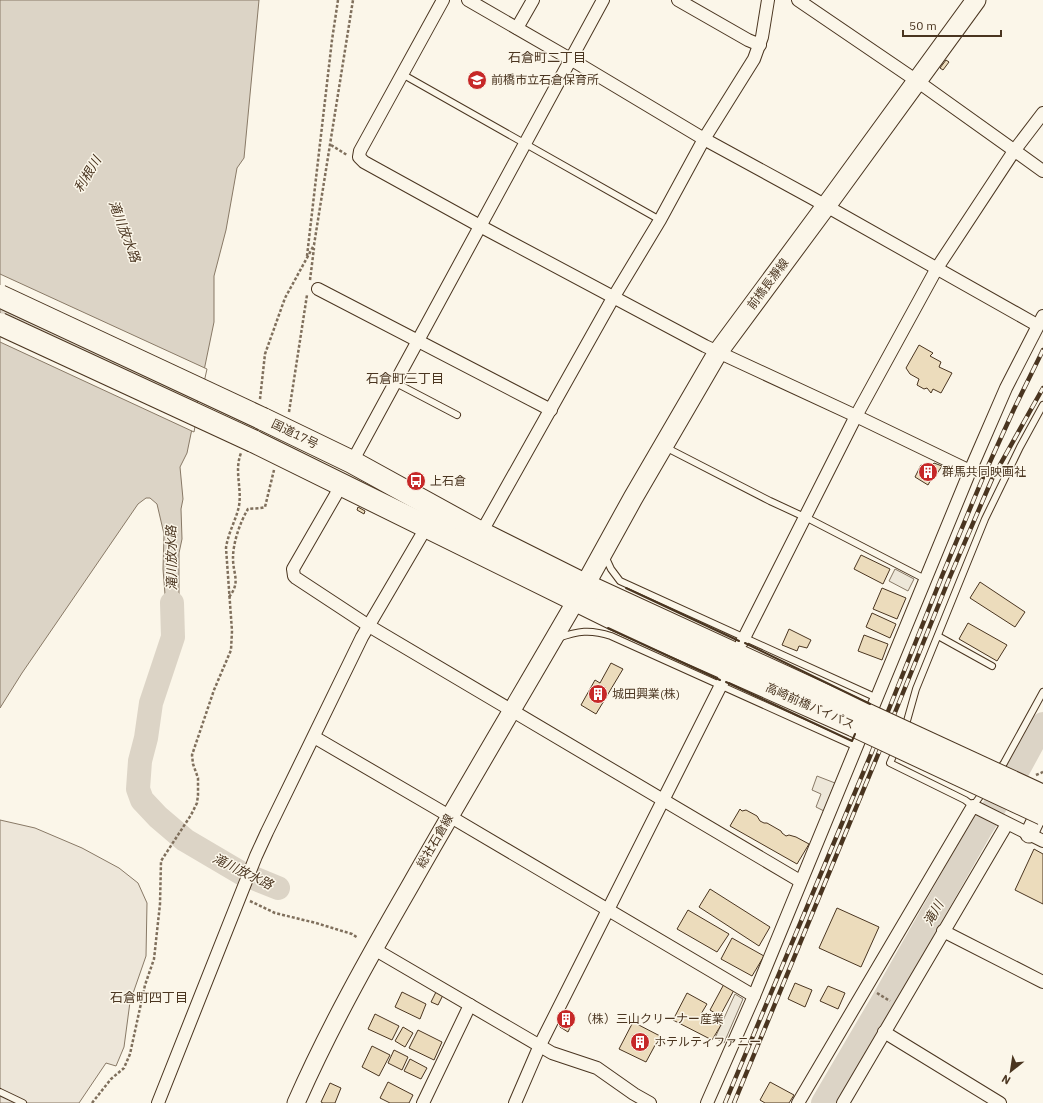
<svg xmlns="http://www.w3.org/2000/svg" width="1043" height="1103" viewBox="0 0 1043 1103" font-family="'IBM Plex Sans','Noto Sans JP',sans-serif">
	<style>
		.green { fill: #ede6d9; stroke: #887966 }
		.parking { fill: #ede7d9; stroke: #887966 }
		.water { fill: #dcd4c6; stroke: #887966 }
		.pier { fill: #fbf6e9; stroke: #887966 }
		.lines { fill: none; stroke-linecap: round; stroke-linejoin: round }
		.river { stroke: #dcd4c6; stroke-width: 24 }
		.building { fill: #ecdcbc; stroke: #4a3520 }
		.lane-casing { stroke: #4a3520; stroke-width: 8 }
		.street-casing { stroke: #4a3520; stroke-width: 14 }
		.secondary-casing { stroke: #4a3520; stroke-width: 19 }
		.primary-casing { stroke: #4a3520; stroke-width: 21 }
		.highway-casing { stroke: #4a3520; stroke-width: 24 }
		.path { stroke: #7f6f5c; stroke-width: 2.5; stroke-dasharray: 3 2; stroke-linecap: butt }
		.lane { stroke: #fbf6e9; stroke-width: 6 }
		.street { stroke: #fbf6e9; stroke-width: 12 }
		.secondary { stroke: #fbf6e9; stroke-width: 17 }
		.primary { stroke: #fbf6e9; stroke-width: 19 }
		.highway { stroke: #fbf6e9; stroke-width: 22 }
		.rail-casing { stroke: #4a3520; stroke-width: 4.5 }
		.rail { stroke: #fbf6e9; stroke-width: 3; stroke-dasharray: 9; stroke-linecap: butt }
		.highway-bridge-casing { stroke: #4a3520; stroke-width: 24; stroke-linecap: butt }
		.highway-bridge { stroke: #fbf6e9; stroke-width: 22 }
		.wall { stroke: #4a3520; stroke-width: 2 }
		.labels { text-anchor: middle; stroke-width: 3; stroke-linejoin: round; paint-order: stroke }
		.poi-label { font-size: 12px; fill: #4a3520; stroke: #fbf6e9; text-anchor: start }
		.street-label { font-size: 12px; fill: #4a3520; stroke: #fbf6e9 }
		.neighbourhood-label { font-size: 13px; fill: #4a3520; stroke: #fbf6e9 }
		.water-label { font-size: 13px; font-style: italic; fill: #4a3520; stroke: #fbf6e9 }
	</style>
	<rect width="100%" height="100%" fill="#fbf6e9"/>
	<polygon class="green" points="0,820 35,828 82,848 119,868 138,883 147,903 146,956 130,1002 124,1047 116,1066 106,1063 79,1103 0,1103"/>
	<g class="parking">
		<polygon points="895,569 914,579 908,591 889,581"/>
		<polygon points="817,776 835,783 824,811 816,807 821,794 812,790"/>
		<polygon points="735,994 743,999 724,1043 715,1038"/>
	</g>
	<polygon class="water" points="0,0 259,0 244,158 237,168 226,230 214,276 214,322 187,453 180,467 183,499 181,509 182,539 179,553 179,628 173,637 166,607 163,569 164,534 157,504 150,498 146,498 138,504 22,673 0,708"/>
	<g class="pier">
		<polygon points="0,274 207,369 200,400 0,309"/>
		<polygon points="0,313 199,405 194,432 0,342"/>
	</g>
	<g class="lines">
		<g class="river">
			<polyline points="172,603 173,637 151,703 146,738 140,761 138,789 142,800 158,817 185,840 241,873 278,888"/>
			<polyline points="823,1103 880,1006 981,828 1019,768 1043,724"/>
		</g>
	</g>
	<g class="building">
		<polygon points="946,60 949,62 943,70 940,68"/>
		<polygon points="919,345 933,353 930,356 941,362 939,367 952,373 941,393 933,389 931,393 927,388 924,389 917,385 919,379 910,374 906,368"/>
		<polygon points="934,463 942,466 936,475 934,474 928,485 915,477 921,465 929,469"/>
		<polygon points="413,477 421,481 419,484 412,480"/>
		<polygon points="358,507 365,511 364,514 357,510"/>
		<polygon points="861,555 890,569 883,584 854,569"/>
		<polygon points="980,582 1025,612 1015,627 970,598"/>
		<polygon points="882,588 906,598 897,619 873,609"/>
		<polygon points="872,613 896,624 890,638 866,627"/>
		<polygon points="968,623 1007,645 997,661 959,639"/>
		<polygon points="789,629 811,640 807,648 799,646 797,651 782,645"/>
		<polygon points="864,635 888,644 882,660 858,651"/>
		<polygon points="611,663 623,669 596,714 581,705 595,680 600,683"/>
		<polygon points="740,809 742,811 746,810 757,816 760,821 764,823 767,823 781,831 782,833 786,836 789,835 796,837 809,844 797,864 730,826"/>
		<polygon points="1034,849 1043,854 1043,904 1015,890"/>
		<polygon points="710,889 770,927 759,946 699,907"/>
		<polygon points="837,908 879,927 861,967 819,948"/>
		<polygon points="688,910 729,934 717,952 677,929"/>
		<polygon points="732,938 764,956 752,976 721,959"/>
		<polygon points="795,983 812,990 805,1007 788,999"/>
		<polygon points="724,984 734,990 720,1016 710,1010"/>
		<polygon points="828,986 845,993 838,1009 820,1001"/>
		<polygon points="402,992 426,1004 420,1019 395,1007"/>
		<polygon points="436,992 443,995 438,1005 431,1002"/>
		<polygon points="687,993 707,1004 701,1014 721,1025 712,1040 673,1020"/>
		<polygon points="562,1010 575,1017 568,1032 560,1027 560,1026 557,1021"/>
		<polygon points="375,1014 399,1026 392,1040 368,1029"/>
		<polygon points="633,1022 660,1036 646,1062 619,1049"/>
		<polygon points="403,1027 413,1033 405,1047 395,1041"/>
		<polygon points="418,1030 442,1042 434,1060 409,1048"/>
		<polygon points="372,1046 390,1055 379,1076 362,1067"/>
		<polygon points="394,1050 408,1057 402,1070 388,1063"/>
		<polygon points="410,1059 427,1068 421,1079 404,1071"/>
		<polygon points="388,1082 413,1095 409,1103 390,1103 380,1098"/>
		<polygon points="770,1082 794,1095 789,1103 765,1103 760,1100"/>
		<polygon points="330,1083 341,1088 335,1103 323,1103 321,1102"/>
	</g>
	<g class="lines">
		<defs>
			<g id="lane">
				<polyline points="402,74 660,220"/>
				<polyline points="396,383 457,415"/>
				<polyline points="665,447 770,501 811,520 925,579"/>
				<polyline points="605,556 611,569 620,581 877,698"/>
				<polyline points="938,636 992,666"/>
				<path d="M558 638C578 631 590 629 611 636L857 747"/>
				<polyline points="905,728 916,689 985,519 1020,447 1043,405"/>
				<polyline points="896,749 890,763 965,800 973,806 984,791"/>
				<polyline points="998,771 1004,763 1043,692"/>
				<polyline points="0,1092 23,1103"/>
			</g>
			<g id="street">
				<polyline points="443,0 360,151 359,157 364,162 480,226 705,346 856,416 970,471"/>
				<polyline points="468,0 572,60 704,139 812,198 1037,325"/>
				<polyline points="678,0 748,40 760,45"/>
				<polyline points="798,0 917,81 1043,171"/>
				<polyline points="517,28 533,0"/>
				<polyline points="318,289 551,410"/>
				<polyline points="352,462 603,0"/>
				<polyline points="342,484 293,569 294,576 296,578 369,626 800,881"/>
				<polyline points="481,533 613,298 660,220 704,139 754,59 762,37 768,0"/>
				<polyline points="742,642 856,416 937,268 1014,151 1043,113"/>
				<polyline points="314,737 434,807 754,996"/>
				<polyline points="943,931 1043,982"/>
				<polyline points="374,949 552,1053 597,1068 634,1094 650,1103"/>
				<polyline points="884,1032 1000,1103"/>
				<polyline points="158,1103 256,856 267,832 362,637 427,526"/>
				<polyline points="423,1103 470,1005"/>
				<polyline points="515,1103 540,1045 723,681"/>
				<polyline points="707,1103 754,996 970,471 1006,388 1043,316"/>
				<polyline points="798,1103 973,806 1043,841"/>
				<polyline points="843,1103 1007,824"/>
			</g>
			<g id="secondary">
				<polyline points="1029,834 1043,805"/>
				<path d="M296 1103C329 1028 369 957 410 886 466 787 525 689 582 590"/>
			</g>
			<polyline id="primary" points="585,585 633,498 718,352 826,206 976,0"/>
			<g id="highway">
				<polyline points="263,419 352,462 481,533 585,585 861,712"/>
				<polyline points="253,441 612,618 855,726"/>
			</g>
		</defs>
		<use href="#lane" class="lane-casing"/>
		<use href="#street" class="street-casing"/>
		<use href="#secondary" class="secondary-casing"/>
		<use href="#primary" class="primary-casing"/>
		<use href="#highway" class="highway-casing"/>
		<g class="path">
			<polyline points="331,145 347,155"/>
			<polyline points="307,256 332,40 338,0"/>
			<polyline points="310,280 314,248"/>
			<polyline points="260,399 265,354 285,298 314,245 353,0"/>
			<polyline points="289,412 307,295"/>
			<path d="M229 597C241 582 233 575 233 558 233 543 240 522 248 509 253 508 260 509 265 507L274 470"/>
			<polyline points="1036,775 1043,772"/>
			<polyline points="250,901 275,913 316,923 352,934 358,938"/>
			<polyline points="877,993 890,1001"/>
			<path d="M92 1103 111 1079 124 1068 130 1054 145 985 154 959 160 904 161 861 191 815 197 803 198 795V778L193 764 192 755 214 690 231 650 232 631 226 548C228 533 236 520 239 506 242 487 234 471 241 453"/>
		</g>
		<use href="#lane" class="lane"/>
		<use href="#street" class="street"/>
		<use href="#secondary" class="secondary"/>
		<use href="#primary" class="primary"/>
		<use href="#highway" class="highway"/>
		<defs>
			<g id="rail">
				<polyline points="725,1103 871,754 942,576 984,475 1014,409 1043,350"/>
				<polyline points="734,1103 877,757 949,579 992,479 1043,388"/>
			</g>
		</defs>
		<use href="#rail" class="rail-casing"/>
		<use href="#rail" class="rail"/>
		<defs>
			<g id="highway-bridge">
				<polyline points="0,296 263,419"/>
				<polyline points="0,324 253,441"/>
				<polyline points="861,712 1043,796"/>
				<polyline points="855,726 1043,814"/>
			</g>
		</defs>
		<use href="#highway-bridge" class="highway-bridge-casing"/>
		<use href="#highway-bridge" class="highway-bridge"/>
		<g class="wall">
			<polyline points="626,588 739,641"/>
			<polyline points="608,628 720,680"/>
			<polyline points="745,643 870,704"/>
			<polyline points="726,682 852,741 855,734"/>
		</g>
	</g>
	<defs>
		<symbol id="school-disc" viewBox="-11 -11 22 22"><circle r="9.5" fill="#c62828" stroke="#fbf6e9"/><path d="M0-5L7-2L0 1L-7-2ZM-4 1L0 2.5L4 1V4Q0 6-4 4Z" fill="#fff"/></symbol>
		<symbol id="building-disc" viewBox="-11 -11 22 22"><circle r="9.5" fill="#c62828" stroke="#fbf6e9"/><path d="M-4-6H4V6H1V3H-1V6H-4ZM-2.5-4.3h1.7v1.8h-1.7ZM.8-4.3h1.7v1.8H.8ZM-2.5-1h1.7V.8h-1.7ZM.8-1h1.7V.8H.8Z" fill="#fff"/></symbol>
		<symbol id="bus-disc" viewBox="-11 -11 22 22"><circle r="9.5" fill="#c62828" stroke="#fbf6e9"/><path d="M-5-6H5V4H4V6H2V4H-2V6H-4V4H-5ZM-3.5-4V0h7V-4ZM-3.5 1.2v1.5H-2V1.2ZM2 1.2v1.5H3.5V1.2Z" fill="#fff"/></symbol>
	</defs>
	<g fill-rule="evenodd">
		<use href="#school-disc" x="466" y="69" width="22" height="22"/>
		<use href="#building-disc" x="917" y="461" width="22" height="22"/>
		<use href="#bus-disc" x="405" y="470" width="22" height="22"/>
		<use href="#building-disc" x="587" y="683" width="22" height="22"/>
		<use href="#building-disc" x="555" y="1008" width="22" height="22"/>
		<use href="#building-disc" x="629" y="1031" width="22" height="22"/>
	</g>
	<g class="labels">
		<g class="poi-label">
			<text x="491" y="84">前橋市立石倉保育所</text>
			<text x="942" y="476">群馬共同映画社</text>
			<text x="430" y="485">上石倉</text>
			<text x="612" y="698">城田興業(株)</text>
			<text x="580" y="1023">（株）三山クリーナー産業</text>
			<text x="654" y="1046">ホテルティファニー</text>
		</g>
		<g class="street-label">
			<text transform="translate(768 284) rotate(-53)" y="4">前橋長瀞線</text>
			<text transform="translate(295 434) rotate(26)" y="4">国道17号</text>
			<text transform="translate(810 706) rotate(24)" y="4">高崎前橋バイパス</text>
			<text transform="translate(435 841) rotate(-60)" y="4">総社石倉線</text>
		</g>
		<g class="neighbourhood-label">
			<text x="547" y="62">石倉町二丁目</text>
			<text x="405" y="383">石倉町三丁目</text>
			<text x="149" y="1002">石倉町四丁目</text>
		</g>
		<g class="water-label">
			<text transform="translate(87 174) rotate(-59)" y="5">利根川</text>
			<text transform="translate(125 231) rotate(69)" y="5">滝川放水路</text>
			<text transform="translate(171 558) rotate(-91)" y="5">滝川放水路</text>
			<text transform="translate(243 871) rotate(26)" y="5">滝川放水路</text>
			<text transform="translate(933 913) rotate(-60)" y="5">滝川</text>
		</g>
	</g>
	<g transform="translate(1011 1071) rotate(210)" stroke="#fbf6e9" stroke-width="3" paint-order="stroke">
	<path d="M0-3L7 15L0 10L-7 15Z" fill="#4a3520"/>
	<text y="-6" font-size="11" font-weight="bold" text-anchor="middle" fill="#4a3520">N</text>
	</g>
	<path d="M903 30v6h98v-6" fill="none" stroke="#4a3520" stroke-width="2"/>
	<text x="909" y="30" font-size="12" fill="#4a3520" stroke="#fbf6e9" stroke-width="3" paint-order="stroke">50 m</text>
</svg>
